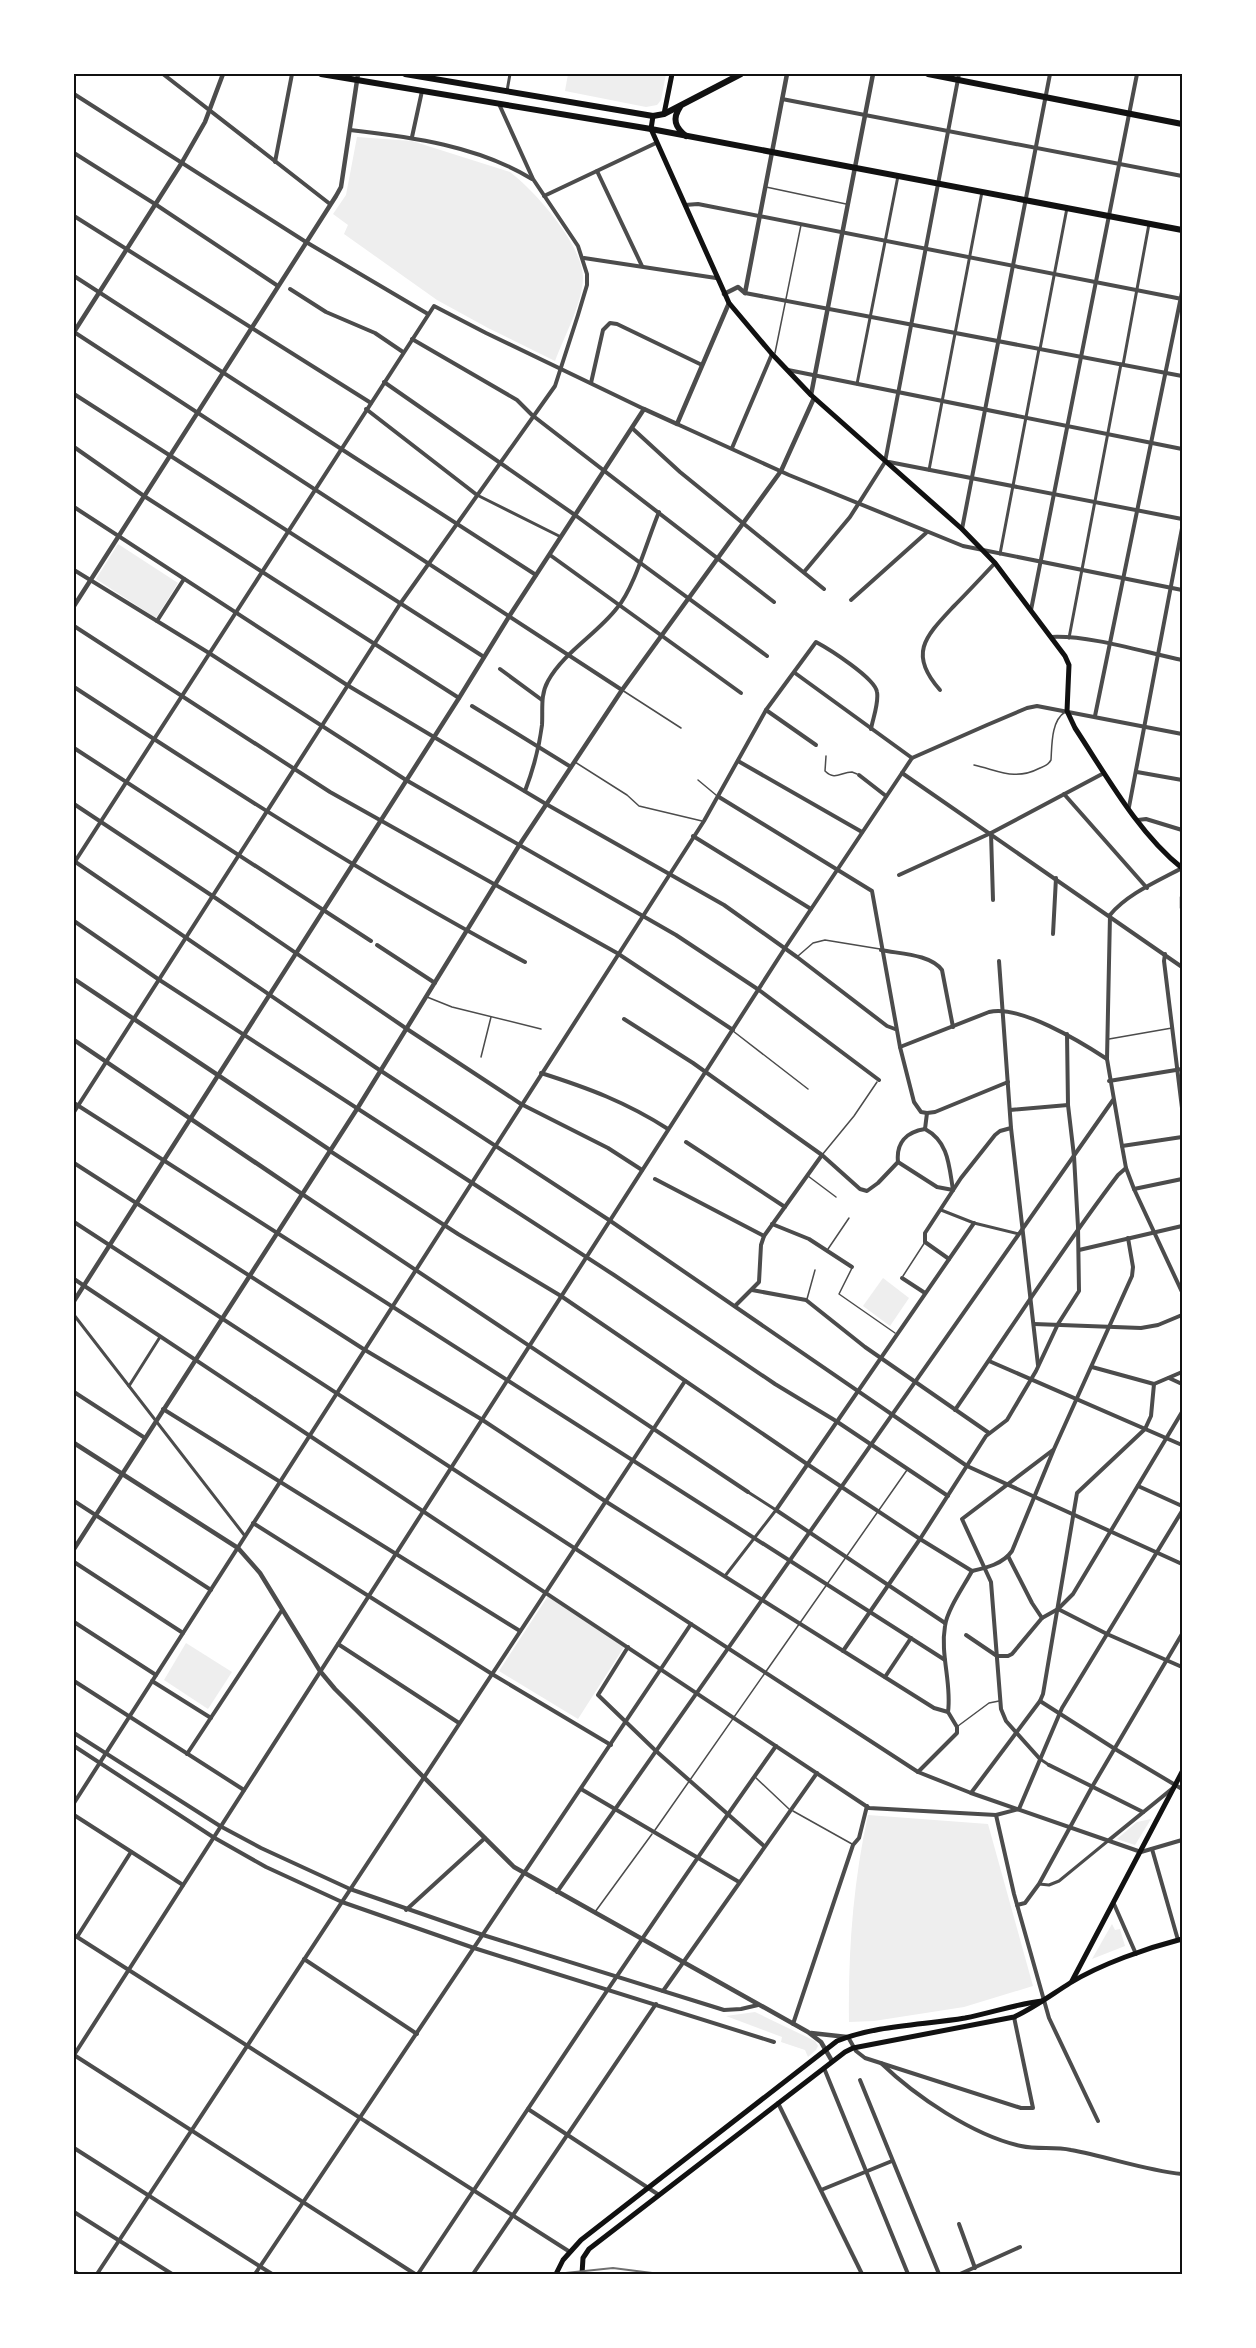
<svg xmlns="http://www.w3.org/2000/svg" width="1256" height="2348" viewBox="0 0 1256 2348" font-family="'DejaVu Sans',sans-serif">
	<style>
		.green { fill: #eee }
		.lines { fill: none; stroke-linecap: round; stroke-linejoin: round }
		.service { stroke: #4c4c4c; stroke-width: 1.5 }
		.pedestrian { stroke: #4c4c4c; stroke-width: 3 }
		.minor { stroke: #4c4c4c; stroke-width: 4 }
		.tertiary { stroke: #4c4c4c; stroke-width: 4.5 }
		.secondary { stroke: #111; stroke-width: 5 }
		.primary { stroke: #111; stroke-width: 6 }
		.rail { stroke: #707070; stroke-width: 2 }
		.neatline { fill: none; stroke: #111; stroke-width: 2 }
	</style>
	<rect width="100%" height="100%" fill="#fff"/>
	<g class="green">
		<polygon points="568,74 666,74 661,100 657,105 646,107 565,91"/>
		<path d="M357 137 412 141 510 172C535 191 582 244 583 277 583 302 564 337 555 361L488 328 437 300 344 234 348 225 333 214 346 195Z"/>
		<polygon points="118,544 178,583 156,618 96,579"/>
		<polygon points="883,1278 909,1298 890,1326 863,1306"/>
		<polygon points="548,1596 624,1647 578,1719 499,1671"/>
		<polygon points="186,1643 232,1672 208,1709 164,1680"/>
		<path d="M868 1815 988 1824 1033 1986 964 2007 874 2021 849 2022C848 1952 853 1883 868 1815Z"/>
		<polygon points="1151,1819 1135,1845 1117,1839 1137,1822"/>
		<polygon points="1112,1924 1115,1930 1120,1929 1125,1946 1092,1959"/>
		<polygon points="755,2012 815,2041 818,2046 816,2050 808,2057 805,2050 781,2042 782,2037 726,2016"/>
	</g>
	<g class="lines">
		<g class="service">
			<polyline points="766,187 846,204"/>
			<polyline points="775,353 801,225"/>
			<polyline points="622,690 681,728"/>
			<path d="M826 756 825 771C835 781 841 772 852 772L857 774"/>
			<polyline points="575,762 627,795 639,806 702,821"/>
			<path d="M974 765C1000 771 1015 781 1040 768 1045 766 1048 765 1051 760 1052 745 1051 721 1065 712"/>
			<polyline points="698,780 716,795"/>
			<polyline points="798,956 813,943 825,940 880,949"/>
			<polyline points="427,997 452,1007 541,1029"/>
			<polyline points="733,1031 808,1089"/>
			<polyline points="1109,1039 1172,1028"/>
			<polyline points="481,1057 491,1017"/>
			<polyline points="822,1155 854,1116 877,1082"/>
			<polyline points="808,1176 836,1197"/>
			<polyline points="828,1249 849,1218"/>
			<polyline points="852,1268 839,1294 895,1333"/>
			<polyline points="903,1276 925,1242"/>
			<polyline points="807,1299 815,1270"/>
			<polyline points="958,1726 989,1703 999,1701"/>
			<polyline points="755,1777 789,1809"/>
			<polyline points="793,1811 852,1844"/>
			<polyline points="655,1830 907,1470"/>
			<polyline points="595,1912 652,1834"/>
		</g>
		<g class="pedestrian">
			<polyline points="507,91 510,74"/>
			<polyline points="1040,349 1067,208"/>
			<polyline points="1123,365 1149,224"/>
			<polyline points="857,384 898,176"/>
			<polyline points="929,470 982,192"/>
			<polyline points="477,495 561,537"/>
			<polyline points="1000,554 1039,349"/>
			<polyline points="1069,638 1121,364"/>
			<polyline points="941,1210 974,1223 1019,1234"/>
			<polyline points="74,1315 245,1536"/>
			<polyline points="129,1386 160,1337"/>
			<polyline points="725,1576 776,1510 748,1492"/>
			<polyline points="1040,1759 1049,1765"/>
			<polyline points="1039,1884 1049,1885 1059,1881 1109,1840"/>
		</g>
		<g class="minor">
			<polyline points="163,74 330,204"/>
			<polyline points="74,75 74,74"/>
			<polyline points="74,94 306,242 428,314"/>
			<polyline points="782,99 1182,176"/>
			<path d="M350 130C412 137 478 146 532 179"/>
			<polyline points="412,137 422,91"/>
			<polyline points="74,153 155,204 278,286"/>
			<polyline points="275,162 292,74"/>
			<polyline points="597,171 642,266"/>
			<polyline points="544,196 656,143"/>
			<polyline points="685,205 698,204 1182,299"/>
			<polyline points="74,216 371,403"/>
			<polyline points="584,258 716,278"/>
			<polyline points="74,276 536,575"/>
			<polyline points="290,289 326,312 375,333 403,352"/>
			<polyline points="745,293 1182,376"/>
			<polyline points="74,332 622,690"/>
			<polyline points="412,339 517,400 532,415 774,602"/>
			<polyline points="788,370 1182,449"/>
			<polyline points="384,382 575,515 767,656"/>
			<polyline points="591,383 603,330 610,323 617,324 702,365"/>
			<polyline points="74,394 484,657"/>
			<polyline points="366,409 477,495"/>
			<polyline points="677,424 789,475 963,546 1182,590"/>
			<polyline points="632,428 680,472 824,589"/>
			<polyline points="74,447 144,496 459,698"/>
			<polyline points="732,448 772,354"/>
			<polyline points="889,462 1182,519"/>
			<polyline points="74,507 347,685 546,804 724,905 797,957 887,1026 895,1029"/>
			<polyline points="962,529 1050,74"/>
			<polyline points="550,555 741,693"/>
			<polyline points="74,570 209,653 406,780 676,935 759,990 879,1080"/>
			<polyline points="804,572 850,517 885,462 959,74"/>
			<polyline points="851,600 926,533"/>
			<polyline points="1031,610 1137,74"/>
			<polyline points="157,621 184,579"/>
			<polyline points="74,626 330,792 617,953 733,1030"/>
			<path d="M1051 637C1090 635 1143 652 1182 660"/>
			<polyline points="500,669 542,700"/>
			<polyline points="795,673 912,758"/>
			<path d="M74 687C221 783 369 879 525 962"/>
			<path d="M940 690C908 654 925 637 953 607 967 593 981 578 995 563"/>
			<polyline points="472,706 571,767"/>
			<polyline points="766,710 816,745"/>
			<polyline points="1095,716 1182,292"/>
			<polyline points="74,748 371,941"/>
			<polyline points="738,761 862,832"/>
			<polyline points="1137,772 1182,780"/>
			<polyline points="902,773 1182,967"/>
			<polyline points="859,775 886,796"/>
			<path d="M525 791C533 770 539 749 542 725 543 710 540 695 548 681 564 652 597 634 617 608 634 589 648 538 659 512"/>
			<polyline points="1064,794 1147,888"/>
			<polyline points="719,797 872,891 900,1047 914,1102 921,1112 927,1113"/>
			<polyline points="74,804 217,899 407,1029 521,1104 608,1148 642,1170"/>
			<polyline points="1129,807 1182,528"/>
			<polyline points="1138,820 1146,819 1182,830"/>
			<polyline points="991,833 993,900"/>
			<polyline points="693,836 811,909"/>
			<polyline points="74,861 375,1067 609,1220 967,1466 1182,1564"/>
			<polyline points="74,863 434,306 486,333 644,409"/>
			<polyline points="899,875 991,833 1104,773"/>
			<polyline points="1110,915 1107,1059 1122,1146 1126,1168 1134,1189 1182,1292"/>
			<path d="M1110 915C1127 894 1158 881 1182 868"/>
			<polyline points="74,921 158,979 614,1275 775,1384 836,1421 948,1496"/>
			<polyline points="1053,934 1056,878"/>
			<polyline points="377,945 435,983"/>
			<path d="M881 950C900 954 930 954 942 970L953 1027"/>
			<polyline points="1165,954 1164,961 1182,1108"/>
			<polyline points="999,961 1011,1128 1038,1365"/>
			<path d="M624 1019 693 1063 822 1155 860 1189 867 1191 878 1183 898 1162C896 1143 906 1132 925 1129"/>
			<path d="M900 1047 989 1012C1019 1004 1081 1042 1107 1059"/>
			<path d="M541 1073C588 1088 626 1102 668 1129"/>
			<polyline points="1109,1081 1182,1069"/>
			<polyline points="74,1103 945,1660"/>
			<polyline points="1010,1110 1068,1105"/>
			<polyline points="74,1112 400,604 555,386 578,315 587,285 587,274 578,246 533,179 499,104"/>
			<polyline points="927,1113 935,1112 1008,1082"/>
			<path d="M925 1129C949 1142 949 1166 953 1190"/>
			<polyline points="925,1129 927,1113"/>
			<polyline points="686,1142 785,1207"/>
			<polyline points="1122,1146 1182,1137"/>
			<polyline points="330,1151 458,1234 561,1296 807,1464 920,1539 972,1571"/>
			<polyline points="898,1162 937,1187 953,1190"/>
			<polyline points="74,1163 365,1350 481,1419 605,1501 934,1708 948,1712 957,1727 957,1733 918,1772"/>
			<polyline points="655,1179 764,1236"/>
			<polyline points="1134,1189 1182,1179"/>
			<polyline points="302,1194 748,1492"/>
			<polyline points="74,1222 918,1772 971,1793 1141,1852 1182,1840"/>
			<polyline points="772,1224 809,1239 852,1267"/>
			<polyline points="1079,1250 1182,1226"/>
			<polyline points="949,1259 925,1242 925,1233 961,1178 995,1135 1000,1131 1011,1128"/>
			<polyline points="902,1278 925,1293"/>
			<polyline points="74,1279 869,1808 996,1815 1019,1809 1062,1708 1182,1511"/>
			<polyline points="752,1290 806,1300 865,1347 989,1433"/>
			<polyline points="735,1306 759,1282 761,1245 764,1236 822,1155"/>
			<polyline points="1034,1324 1141,1328 1158,1325 1182,1315"/>
			<polyline points="989,1361 1182,1445"/>
			<polyline points="1092,1367 1154,1384 1182,1372"/>
			<polyline points="1169,1378 1182,1384"/>
			<polyline points="74,1392 145,1438"/>
			<polyline points="163,1409 520,1631"/>
			<path d="M955 1410C1009 1332 1060 1251 1118 1175L1126 1168"/>
			<polyline points="1138,1486 1182,1506"/>
			<polyline points="74,1501 211,1590"/>
			<polyline points="253,1523 492,1674 611,1745"/>
			<polyline points="1008,1556 1032,1603 1042,1618"/>
			<polyline points="74,1562 183,1633"/>
			<path d="M972 1571C986 1568 1003 1564 1012 1551L1054 1449 1132 1276 1133 1267 1128 1238"/>
			<polyline points="1058,1609 1107,1634 1182,1667"/>
			<polyline points="74,1622 156,1675"/>
			<polyline points="945,1623 776,1510 974,1223"/>
			<polyline points="966,1635 997,1656"/>
			<polyline points="338,1644 459,1723"/>
			<polyline points="628,1647 598,1695 656,1751 764,1846"/>
			<polyline points="843,1651 920,1539 986,1436 1007,1420 1036,1371 1058,1324 1079,1291 1078,1227 1074,1156 1068,1105 1067,1034"/>
			<polyline points="998,1656 1008,1656 1012,1654 1042,1618 1058,1609 1073,1594 1182,1412"/>
			<polyline points="885,1677 911,1638"/>
			<polyline points="74,1681 244,1790"/>
			<polyline points="152,1681 211,1718"/>
			<polyline points="1040,1701 1115,1749 1182,1789"/>
			<path d="M948 1712C952 1684 940 1655 945 1626 947 1610 964 1586 972 1571"/>
			<polyline points="74,1733 220,1826 261,1848 350,1889 483,1935 724,2010 741,2009 758,2005"/>
			<polyline points="74,1746 213,1837 266,1867 342,1902 474,1948 774,2042"/>
			<polyline points="187,1754 282,1610"/>
			<polyline points="1040,1759 1006,1721 1001,1709 991,1582 962,1519 1053,1450"/>
			<polyline points="1049,1765 1143,1812"/>
			<polyline points="581,1789 739,1882"/>
			<polyline points="971,1793 1040,1701 1043,1694 1077,1493 1145,1429 1151,1416 1154,1384"/>
			<path d="M74 1803 704 821 766 710 816 642C829 649 875 678 877 692 879 703 873 718 871 729"/>
			<polyline points="74,1815 183,1885"/>
			<polyline points="996,1815 1014,1894 1049,2018 1098,2121"/>
			<polyline points="1109,1840 1173,1788"/>
			<polyline points="1152,1849 1178,1940"/>
			<polyline points="557,1892 1113,1100"/>
			<polyline points="1114,1904 1136,1954"/>
			<polyline points="1017,1905 1025,1903 1039,1884 1092,1787 1182,1634"/>
			<polyline points="406,1910 485,1838"/>
			<polyline points="74,1935 570,2252"/>
			<polyline points="77,1937 131,1852"/>
			<polyline points="304,1959 417,2034"/>
			<polyline points="663,1991 817,1773"/>
			<polyline points="793,2024 853,1845 859,1838 867,1806"/>
			<polyline points="848,2037 856,2051 865,2058 1021,2108 1033,2108 1014,2017"/>
			<polyline points="74,2055 785,948 902,773 912,758 987,725 1027,708 1037,706 1182,734"/>
			<polyline points="74,2055 415,2274"/>
			<path d="M881 2063C915 2096 974 2136 1021 2146 1038 2150 1054 2146 1071 2150 1109 2157 1144 2170 1182 2174"/>
			<polyline points="824,2068 908,2274"/>
			<polyline points="860,2080 939,2274"/>
			<polyline points="778,2103 862,2274"/>
			<polyline points="528,2109 659,2195"/>
			<polyline points="74,2148 272,2274"/>
			<polyline points="821,2190 892,2161"/>
			<polyline points="74,2212 172,2274"/>
			<polyline points="959,2224 975,2268"/>
			<polyline points="74,2271 78,2274"/>
			<polyline points="97,2274 685,1381"/>
			<polyline points="255,2274 691,1624"/>
			<path d="M418 2274C536 2097 653 1919 776 1746"/>
			<polyline points="473,2274 656,2004"/>
			<polyline points="960,2274 1020,2247"/>
		</g>
		<g class="tertiary">
			<polyline points="724,294 738,287 745,293 787,74"/>
			<polyline points="74,332 181,164 205,122 223,74"/>
			<polyline points="811,395 873,74"/>
			<polyline points="74,606 336,196 341,187 358,74"/>
			<polyline points="1182,897 1182,908"/>
			<polyline points="74,979 330,1150"/>
			<polyline points="74,1040 302,1194"/>
			<polyline points="74,1301 459,698 510,615 644,409 677,424 729,303"/>
			<polyline points="74,1443 238,1548 260,1573 320,1671 335,1689 514,1867 808,2032 821,2042 832,2061"/>
			<polyline points="74,1549 357,1109 520,844 622,690 781,471 814,398"/>
			<polyline points="811,2033 847,2037"/>
		</g>
		<g class="secondary">
			<polyline points="664,114 672,74"/>
			<path d="M653 116 651 129 729 303 772 354 811 395 962 529 995 563 1065 656 1069 665 1067 711 1075 728C1106 775 1138 833 1182 868"/>
			<polyline points="1072,1981 1182,1772"/>
			<path d="M556 2274 563 2260 581 2240 837 2041C876 2025 923 2025 965 2018 991 2013 1016 2004 1042 2001"/>
			<path d="M582 2274 583 2258 589 2249 845 2052 853 2048 1014 2017C1034 2008 1051 1995 1070 1983 1101 1964 1147 1948 1182 1939"/>
		</g>
		<g class="primary">
			<polyline points="321,74 651,129 1182,230"/>
			<polyline points="405,74 653,116 664,114 741,74"/>
			<polyline points="928,74 1182,124"/>
			<path d="M680 107C672 119 675 127 686 136"/>
		</g>
		<polyline class="rail" points="556,2274 613,2268 660,2274"/>
	</g>
	<rect width="1256" height="2348" fill="none" stroke="#ffffff" stroke-width="150"/>
	<rect x="75" y="75" width="1106" height="2198" class="neatline"/>
</svg>
